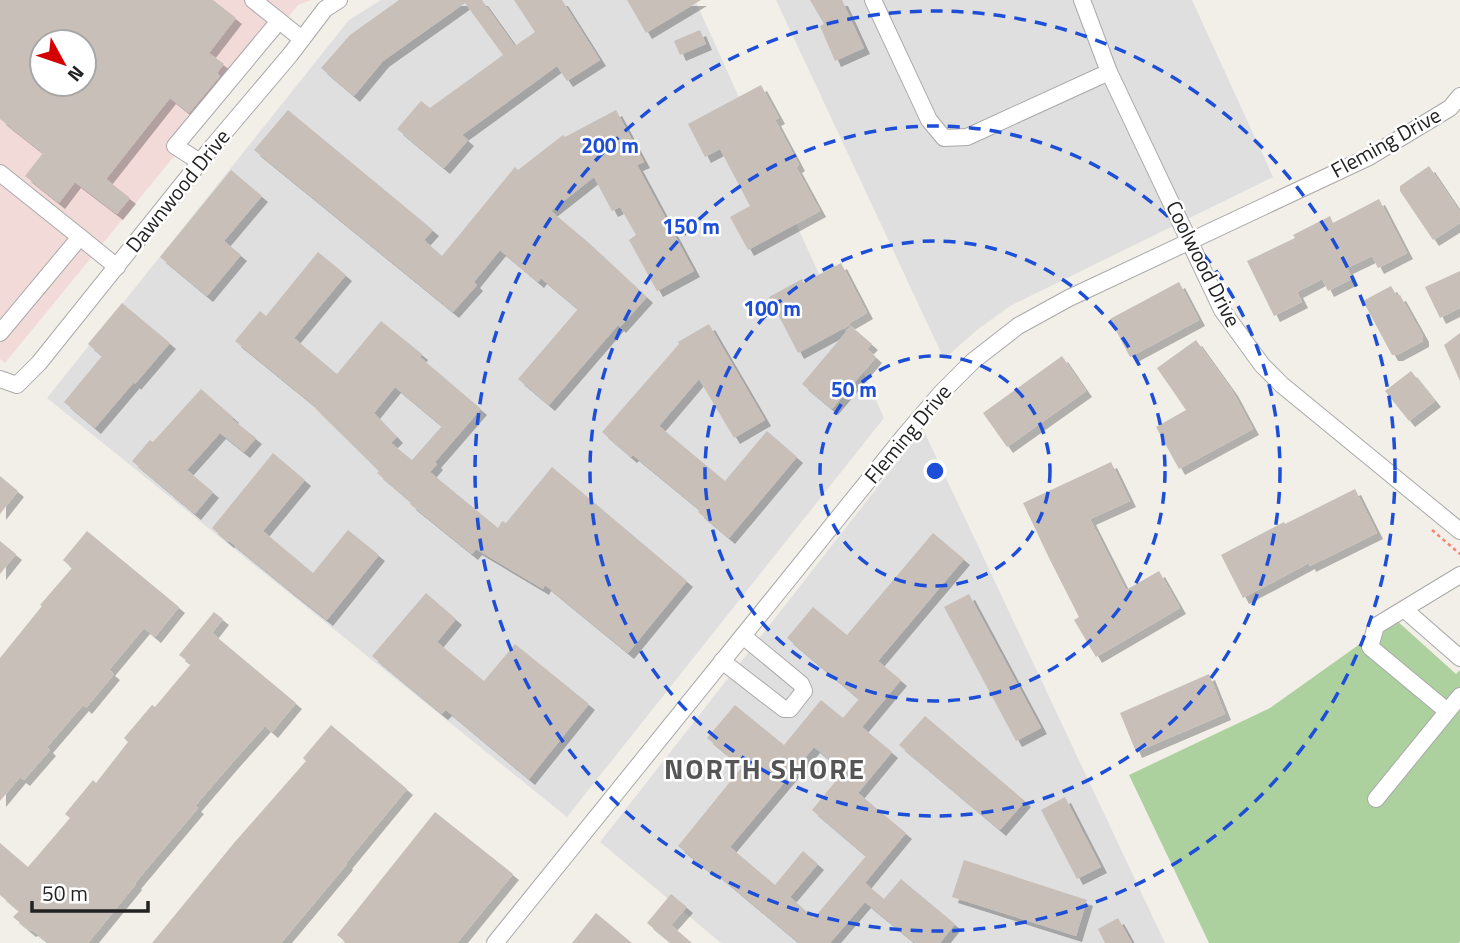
<svg xmlns="http://www.w3.org/2000/svg" width="1460" height="943" viewBox="0 0 1460 943" font-family="'Titillium Web',sans-serif">
	<style>
		.residential { fill: #e0dfdf }
		.commercial { fill: #f2dad9; fill-rule: evenodd }
		.forest { fill: #add19e }
		.building { fill: #c7bfb8; fill-rule: evenodd; filter: url(#shadow) }
		.lines { fill: none; stroke-linecap: round; stroke-linejoin: round }
		.minor-casing { stroke: #a9a9a9; stroke-width: 18 }
		.path { stroke: #fa8072; stroke-width: 2.5; stroke-dasharray: 3.5 3.5; stroke-linecap: butt }
		.minor { stroke: #fff; stroke-width: 16 }
		.ring { fill: none; stroke: #1d4ed8; stroke-width: 3.5; stroke-dasharray: 12 9 }
		.labels { text-anchor: middle; stroke-width: 5; stroke-linejoin: round; paint-order: stroke }
		.street-label { font-size: 21px; fill: #222; stroke: #fff }
		.district-label { font-size: 28px; font-weight: bold; letter-spacing: 2px; fill: #555; stroke: #fff }
		.centre { fill: #1d4ed8; stroke: #fff; stroke-width: 3.5 }
		.ring-label { font-size: 21px; text-anchor: middle; font-weight: bold; fill: #1d4ed8; stroke: #fff; stroke-width: 5; stroke-linejoin: round; paint-order: stroke }
	</style>
	<defs>
		<filter id="shadow"><feDropShadow dx="6" dy="6" stdDeviation="0" flood-color="#0004"/></filter>
	</defs>
	<rect width="100%" height="100%" fill="#f2efe9"/>
	<g class="residential">
		<polygon points="381,0 695,0 884,418 567,817 47,398 349,20"/>
		<polygon points="776,0 1192,0 1273,177 1010,306 977,330 944,359"/>
		<polygon points="923,429 1165,943 721,943 600,842"/>
	</g>
	<path class="commercial" d="M0 0H311L298 5 5 363 0 359ZM42 42H84V84H42Z"/>
	<polygon class="forest" points="1395,619 1456,674 1460,670 1460,941 1459,943 1209,943 1129,775 1270,708"/>
	<g class="building">
		<path d="M0 0H213L236 18 209 53 224 64 217 73 220 76 189 113 170 98 106 179 130 198 117 214 75 182 59 203 25 176 43 153 0 119ZM42 42H84V84H42Z"/>
		<polygon points="399,0 482,0 515,46 535,32 514,0 562,0 600,60 567,81 557,66 462,135 468,140 444,168 397,129 421,101 430,108 503,55 465,3 383,61 354,96 321,68 350,35"/>
		<polygon points="627,0 701,0 646,33"/>
		<polygon points="810,0 842,0 864,48 835,61 820,26 824,24"/>
		<polygon points="700,30 706,44 680,55 674,41"/>
		<polygon points="761,85 779,118 775,120 799,165 796,167 820,211 748,250 730,217 750,206 720,149 705,157 688,124"/>
		<polygon points="288,110 433,230 424,240 442,256 515,167 518,170 563,135 565,137 616,110 644,162 637,165 694,271 657,291 629,240 636,235 620,207 612,211 594,177 551,211 589,243 647,297 620,327 618,325 549,405 518,379 578,309 541,278 538,282 500,250 474,282 477,285 453,312 254,150"/>
		<polygon points="1429,166 1460,212 1460,223 1433,240 1400,191 1400,186"/>
		<polygon points="231,170 262,196 224,241 241,255 207,296 160,257"/>
		<polygon points="1379,199 1407,253 1378,268 1372,256 1347,268 1352,279 1328,291 1322,279 1297,292 1302,302 1274,316 1247,261 1295,238 1293,235 1330,216 1333,223"/>
		<path d="M318 252 346 275 294 338 337 374 381 321 422 354 420 357 481 409 435 462 437 464 430 472 498 528 502 521 506 523 552 467 687 581 628 653 545 585 543 589 476 549 472 554 410 504 411 502 377 473 379 471 315 408 316 407 235 341 260 311 266 316ZM395 387 442 426 412 460 391 443 397 437 374 413Z"/>
		<polygon points="841,263 867,313 848,324 850,325 798,353 769,297 802,279 803,283"/>
		<polygon points="1460,271 1460,308 1440,318 1425,287"/>
		<polygon points="1179,282 1199,320 1130,357 1110,319"/>
		<polygon points="1391,286 1397,296 1400,295 1423,336 1423,341 1397,355 1392,355 1363,301"/>
		<polygon points="122,303 170,343 135,384 134,382 95,428 64,402 102,356 88,344"/>
		<polygon points="709,324 765,420 734,438 699,379 659,426 725,481 767,431 797,457 729,538 698,512 700,510 633,455 631,457 602,432 679,344 678,342"/>
		<polygon points="851,326 872,344 867,349 876,357 832,409 802,384"/>
		<polygon points="1460,333 1460,381 1444,345"/>
		<polygon points="1196,340 1232,390 1253,429 1179,469 1156,427 1186,410 1157,368"/>
		<polygon points="1062,356 1086,391 1007,447 983,413"/>
		<polygon points="1411,371 1435,401 1409,421 1385,391"/>
		<polygon points="201,389 233,417 232,419 256,438 244,452 220,433 187,470 213,492 195,514 132,461 150,440 153,442"/>
		<polygon points="273,453 305,480 263,531 313,573 348,530 379,555 327,620 289,590 229,541 228,542 212,528"/>
		<polygon points="1111,462 1130,501 1090,519 1126,590 1159,571 1180,608 1096,657 1074,620 1079,617 1050,560 1023,503"/>
		<polygon points="0,476 18,491 0,514"/>
		<polygon points="1355,489 1377,533 1310,566 1309,563 1243,598 1221,555 1284,522 1285,524"/>
		<polygon points="87,531 179,607 155,637 144,628 109,670 114,674 86,708 83,705 47,747 50,750 24,780 20,777 0,801 0,658 42,606 40,605 72,568 63,560"/>
		<path d="M933 533 964 559 878 661 901 680 862 727 892 752 858 793 906 833 865 883 884 899 901 879 955 924 940 943H915L865 902 830 943H799L712 870 710 872 678 846 742 767 707 738 735 705 784 745 821 700 843 718 859 699 787 638 813 607 847 635ZM814 747 844 771 812 810 866 856 814 918 790 897 818 864 803 851 775 885 730 847Z"/>
		<polygon points="0,541 16,554 0,574"/>
		<polygon points="426,593 456,619 437,642 484,681 515,644 589,704 529,779 446,710 442,714 372,656"/>
		<polygon points="969,594 1041,728 1016,741 944,607"/>
		<polygon points="214,612 223,619 212,633 296,703 272,732 265,726 232,763 195,806 198,808 135,883 136,884 88,943 48,943 32,930 30,931 13,917 19,911 0,895 0,843 28,867 70,818 65,814 93,780 96,783 128,742 124,738 152,705 155,707 191,664 179,655"/>
		<polygon points="1209,674 1225,714 1136,752 1120,713"/>
		<polygon points="925,716 1025,801 1000,830 899,745"/>
		<polygon points="331,725 407,789 346,863 347,864 281,943 152,943 234,843 306,761 303,758"/>
		<polygon points="1065,797 1101,867 1077,879 1041,810"/>
		<polygon points="435,812 513,874 457,943 347,943 337,935"/>
		<polygon points="964,860 1087,900 1076,936 952,897"/>
		<polygon points="671,894 687,907 671,925 692,943 671,943 647,923"/>
		<polygon points="596,913 632,943 572,943"/>
		<polygon points="1118,918 1132,943 1105,943 1098,929"/>
	</g>
	<g class="lines">
		<defs>
			<g id="minor">
				<polyline points="253,0 302,39"/>
				<polyline points="873,0 929,120 944,138 967,137 1109,72"/>
				<polyline points="1082,0 1109,72 1222,310 1262,365 1282,385 1460,531"/>
				<polyline points="200,162 175,146 279,21"/>
				<polyline points="0,173 80,237"/>
				<polyline points="0,333 80,237 117,267"/>
				<polyline points="0,379 17,385 39,363 213,146 290,55 325,9 339,0"/>
				<polyline points="1405,610 1460,658"/>
				<polyline points="722,661 784,709 790,709 804,691 801,684 743,636"/>
				<polyline points="1447,711 1370,647 1376,626 1460,575"/>
				<polyline points="1376,799 1460,696"/>
				<polyline points="495,943 905,435 941,393 973,361 1018,326 1069,298 1369,157 1450,108 1460,96"/>
			</g>
		</defs>
		<use href="#minor" class="minor-casing"/>
		<polyline class="path" points="1432,530 1460,554"/>
		<use href="#minor" class="minor"/>
	</g>
	<g class="ring">
		<circle cx="935" cy="471" r="115"/>
		<circle cx="935" cy="471" r="230"/>
		<circle cx="935" cy="471" r="345"/>
		<circle cx="935" cy="471" r="460"/>
	</g>
	<g class="labels">
		<g class="street-label">
			<text transform="translate(1386 143) rotate(-29)" y="7">Fleming Drive</text>
			<text transform="translate(178 191) rotate(-51)" y="7">Dawnwood Drive</text>
			<text transform="translate(1203 264) rotate(63)" y="7">Coolwood Drive</text>
			<text transform="translate(908 434) rotate(-50)" y="7">Fleming Drive</text>
		</g>
		<g class="district-label">
			<text x="765" y="779">NORTH SHORE</text>
		</g>
	</g>
	<circle cx="935" cy="471" r="10" class="centre"/>
	<g class="ring-label">
		<text x="610" y="153">200 m</text>
		<text x="691" y="234">150 m</text>
		<text x="772" y="316">100 m</text>
		<text x="854" y="397">50 m</text>
	</g>
	<g transform="translate(63 63) rotate(130)"><circle r="33" fill="#ffffff" stroke="#a7a7a7" stroke-width="2"/>
	<path d="M0-5L12 26L0 18L-12 26Z" fill="#d40000"/>
	<text y="-10" font-size="19" font-weight="bold" text-anchor="middle" fill="#222222">N</text>
	</g>
	<path d="M32 901v10h116v-10" fill="none" stroke="#222222" stroke-width="3.5"/>
	<text x="42" y="901" font-size="21" fill="#222222" stroke="#ffffff" stroke-width="5" paint-order="stroke">50 m</text>
</svg>
